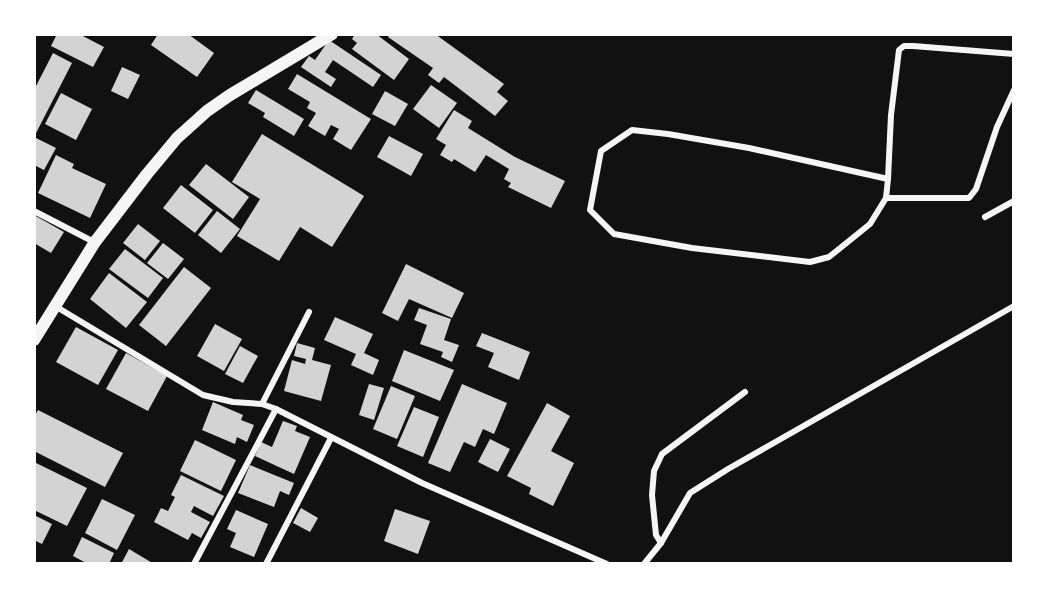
<svg xmlns="http://www.w3.org/2000/svg" width="1048" height="598" viewBox="0 0 1048 598" font-family="'Exo 2',sans-serif">
	<style>
		.building { fill: #d3d3d3 }
		.lines { fill: none; stroke-linecap: round; stroke-linejoin: round }
		.minor { stroke: #f5f5f5; stroke-width: 6 }
		.secondary { stroke: #f5f5f5; stroke-width: 12 }
	</style>
	<rect width="100%" height="100%" fill="#111"/>
	<g class="building">
		<polygon points="57,34 79,34 104,47 93,67 51,46"/>
		<polygon points="158,34 188,34 214,53 197,77 151,45"/>
		<polygon points="355,34 376,34 409,59 394,80 352,49 357,43 352,39"/>
		<polygon points="390,34 435,34 504,84 497,92 508,101 495,116 444,77 439,83 428,75 433,68 388,37"/>
		<polygon points="329,40 381,75 373,87 333,60 325,72 336,79 331,87 301,67 309,56 315,60"/>
		<polygon points="53,53 72,63 34,137 34,90"/>
		<polygon points="122,67 140,75 128,99 111,91"/>
		<polygon points="297,74 371,119 351,150 333,139 339,129 331,125 325,136 308,126 316,113 307,108 310,102 288,89"/>
		<polygon points="431,85 457,103 439,128 413,109"/>
		<polygon points="256,90 304,119 294,136 263,117 265,113 248,103"/>
		<polygon points="385,91 408,104 395,126 372,114"/>
		<polygon points="61,93 92,109 76,140 45,124"/>
		<polygon points="454,110 472,121 468,128 515,157 565,181 551,208 508,187 511,183 504,179 509,169 486,155 475,172 454,159 452,162 440,155 446,145 436,139"/>
		<polygon points="262,134 364,196 332,247 300,227 279,261 237,236 260,199 232,182"/>
		<polygon points="389,136 423,154 411,176 377,157"/>
		<polygon points="36,138 56,148 44,170 34,165 34,141"/>
		<polygon points="56,155 74,164 72,168 106,184 90,218 38,193"/>
		<polygon points="206,164 249,197 233,219 189,185"/>
		<polygon points="181,185 213,210 195,233 163,208"/>
		<polygon points="217,211 240,229 221,253 198,235"/>
		<polygon points="34,215 64,232 51,253 34,243"/>
		<polygon points="138,224 160,241 145,260 123,243"/>
		<polygon points="163,243 184,259 168,279 147,263"/>
		<polygon points="125,249 163,278 148,298 109,269"/>
		<polygon points="406,264 464,293 452,318 409,299 398,321 382,313"/>
		<polygon points="184,267 211,288 166,346 139,325"/>
		<polygon points="109,273 147,302 126,328 90,299"/>
		<polygon points="419,308 451,319 444,340 459,345 452,362 441,357 443,352 420,344 427,325 414,320"/>
		<polygon points="335,317 373,334 364,353 379,360 373,375 351,365 356,354 324,340"/>
		<polygon points="215,324 242,339 224,371 197,356"/>
		<polygon points="76,327 118,350 98,385 56,362"/>
		<polygon points="482,333 530,352 519,380 488,367 494,353 476,346"/>
		<polygon points="297,343 315,348 312,360 331,365 321,401 284,391 292,360 305,364 306,359 294,356"/>
		<polygon points="240,346 258,356 243,383 225,374"/>
		<polygon points="404,350 454,370 440,401 392,381"/>
		<polygon points="126,353 167,376 148,411 106,389"/>
		<polygon points="369,384 384,388 374,420 359,415"/>
		<polygon points="462,384 507,403 494,434 483,429 475,447 464,442 450,472 428,463"/>
		<polygon points="391,386 415,396 397,439 373,429"/>
		<polygon points="213,402 243,415 241,420 254,425 247,442 237,437 235,444 202,430"/>
		<polygon points="547,403 570,416 551,451 574,463 553,506 529,494 531,488 507,476"/>
		<polygon points="414,407 439,417 423,457 397,446"/>
		<polygon points="38,410 123,453 105,487 34,451 34,417"/>
		<polygon points="283,421 297,426 295,431 310,437 294,474 255,456 261,442 272,447"/>
		<polygon points="490,439 510,449 498,472 478,462"/>
		<polygon points="195,440 236,460 221,491 180,471"/>
		<polygon points="34,462 87,488 67,526 34,510"/>
		<polygon points="250,465 294,483 289,495 280,491 274,507 238,493"/>
		<polygon points="181,475 224,496 213,516 194,506 191,512 210,522 201,538 192,533 188,540 154,522 161,508 168,511 175,497 171,495"/>
		<polygon points="102,499 135,515 117,550 85,533"/>
		<polygon points="301,508 318,518 310,532 293,523"/>
		<polygon points="395,509 430,521 418,554 384,541"/>
		<polygon points="236,510 268,524 254,557 230,547 236,533 227,529"/>
		<polygon points="34,515 52,524 42,544 34,540"/>
		<polygon points="82,537 114,553 109,564 88,564 73,556"/>
		<polygon points="129,549 154,564 121,564"/>
	</g>
	<g class="lines">
		<g class="minor">
			<polyline points="888,179 749,148 668,134 632,130 601,151 590,210 614,234 692,248 810,262 829,257 870,224 886,198 888,179 891,115 899,50 904,46 913,46 1014,54"/>
			<polyline points="886,198 969,198 976,189 997,127 1014,90"/>
			<polyline points="34,211 94,242"/>
			<polyline points="985,217 1014,201"/>
			<polyline points="55,306 203,395 233,402 262,404 276,409 422,483 607,564"/>
			<polyline points="262,404 309,312"/>
			<polyline points="661,543 656,535 652,495 654,471 662,454 745,392"/>
			<polyline points="194,564 276,409"/>
			<polyline points="266,564 331,438"/>
			<polyline points="644,564 661,543 690,493 728,469 1014,306"/>
		</g>
		<polyline class="secondary" points="34,340 95,242 147,174 177,138 207,111 230,95 332,34"/>
	</g>
	<rect width="1048" height="598" fill="none" stroke="#ffffff" stroke-width="72"/>
</svg>
